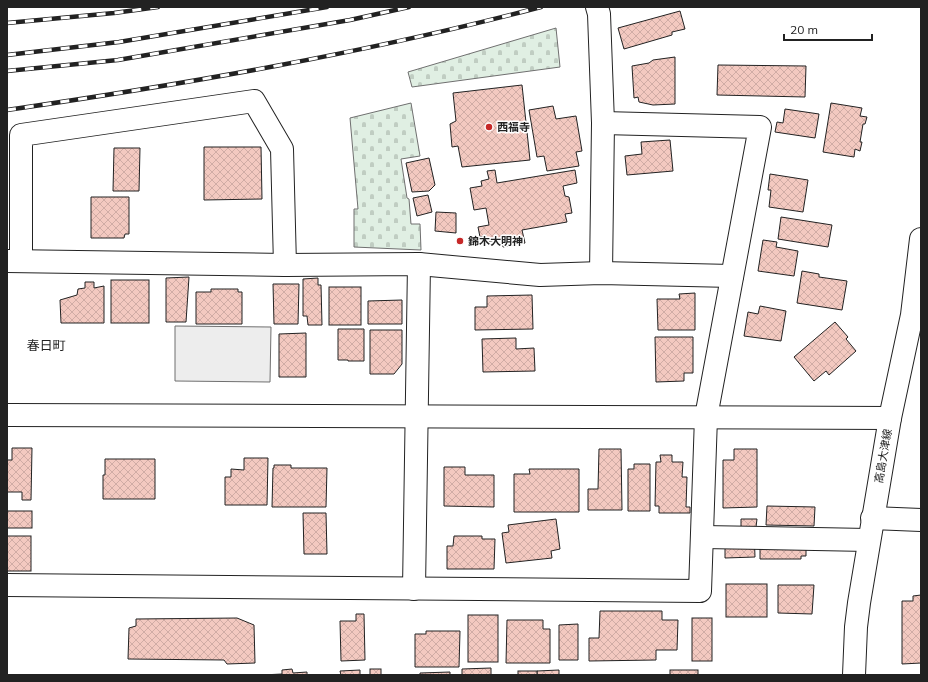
<svg xmlns="http://www.w3.org/2000/svg" width="928" height="682" viewBox="0 0 928 682" font-family="Mulish,'Noto Sans JP',sans-serif">
	<style>
		.cemetery { fill: url(#cemetery-stones); stroke: #6f6f6f }
		.parking { fill: #ededed; stroke: #6f6f6f }
		.building { fill: url(#building-cross-hatch); stroke: #222 }
		.lines { fill: none; stroke-linecap: round; stroke-linejoin: round }
		.minor-casing { stroke: #222; stroke-width: 24 }
		.major-casing { stroke: #222; stroke-width: 24 }
		.minor { stroke: #fff; stroke-width: 22 }
		.major { stroke: #fff; stroke-width: 22 }
		.rail-casing { stroke: #222; stroke-width: 4.5 }
		.rail { stroke: #fff; stroke-width: 3; stroke-dasharray: 9; stroke-linecap: butt }
		.poi-dot { fill: #c62828; stroke: #fff; stroke-width: 1.5 }
		.labels { text-anchor: middle; stroke-width: 3; stroke-linejoin: round; paint-order: stroke }
		.poi-label { font-size: 11px; font-weight: bold; fill: #222; stroke: #fff; text-anchor: start }
		.street-label { font-size: 11px; fill: #222; stroke: #fff }
		.quarter-label { font-size: 13px; fill: #222; stroke: #fff }
	</style>
	<defs>
		<pattern id="cemetery-stones" width="16" height="16" patternUnits="userSpaceOnUse"><rect width="16" height="16" fill="#e0efe3"/><path d="M2 7V4a2 2 0 0 1 4 0v3zM10 15v-3a2 2 0 0 1 4 0v3z" fill="#c0cdc2"/></pattern>
		<pattern id="building-cross-hatch" width="8" height="8" patternUnits="userSpaceOnUse"><rect width="8" height="8" fill="#f3c9c0"/><path d="M0 0l8 8M0 8l8-8" fill="none" stroke="#d0aca5"/></pattern>
	</defs>
	<rect width="100%" height="100%" fill="#fff"/>
	<g class="cemetery">
		<polygon points="556,28 560,67 412,87 408,72"/>
		<polygon points="411,103 420,156 401,159 407,198 409,199 411,224 420,224 421,250 354,247 354,209 358,209 350,118"/>
	</g>
	<polygon class="parking" points="175,326 271,327 270,382 175,381"/>
	<g class="building">
		<polygon points="680,11 685,29 672,32 672,35 624,49 618,28"/>
		<polygon points="675,57 675,104 653,105 639,102 638,97 634,98 632,66 649,63 653,60"/>
		<polygon points="718,65 806,66 805,97 717,95"/>
		<polygon points="522,85 530,160 462,167 458,146 452,147 450,124 456,121 453,93"/>
		<polygon points="831,103 862,108 860,116 867,117 865,124 863,124 860,142 862,142 860,151 855,149 854,157 823,152"/>
		<polygon points="553,106 556,119 576,116 582,151 576,152 579,166 547,171 544,156 537,157 529,110"/>
		<polygon points="785,109 819,114 815,138 775,132 777,122 783,123"/>
		<polygon points="670,140 673,171 627,175 625,156 642,154 641,142"/>
		<polygon points="204,147 261,147 262,199 204,200"/>
		<polygon points="114,148 140,148 139,191 113,191"/>
		<polygon points="429,158 435,185 429,191 412,192 406,163"/>
		<polygon points="495,170 497,183 575,170 577,183 563,186 565,196 569,197 572,213 565,214 567,222 522,230 525,243 503,247 502,240 487,242 485,236 480,237 478,227 489,225 486,208 474,210 470,188 482,186 481,181 489,179 487,171"/>
		<polygon points="770,174 808,180 803,212 769,207 771,190 768,190"/>
		<polygon points="428,195 432,212 417,216 413,198"/>
		<polygon points="91,197 129,197 129,234 125,234 124,238 91,238"/>
		<polygon points="436,212 456,213 456,233 435,231"/>
		<polygon points="781,217 832,225 828,247 778,239"/>
		<polygon points="763,240 777,242 776,247 798,251 794,276 758,271"/>
		<polygon points="802,271 819,274 819,277 847,281 842,310 797,303"/>
		<polygon points="189,277 186,322 166,322 166,278"/>
		<polygon points="318,278 318,285 321,285 322,325 308,325 307,316 303,316 303,279"/>
		<rect x="111" y="280" width="38" height="43"/>
		<polygon points="85,282 94,282 94,288 104,286 104,323 61,323 60,300 77,295 78,289 85,288"/>
		<polygon points="273,284 299,284 298,324 274,324"/>
		<rect x="329" y="287" width="32" height="38"/>
		<polygon points="211,289 238,289 238,292 242,292 242,324 196,324 196,292 211,292"/>
		<polygon points="695,293 695,330 658,330 657,299 680,299 679,294"/>
		<polygon points="532,295 533,329 475,330 475,307 487,307 487,296"/>
		<polygon points="402,300 402,324 368,324 368,301"/>
		<polygon points="760,306 786,311 781,341 744,336 748,312 758,314"/>
		<polygon points="835,322 848,337 846,339 856,351 829,375 826,371 814,381 794,357"/>
		<polygon points="338,329 364,329 364,361 348,361 348,360 338,360"/>
		<polygon points="370,330 402,330 402,364 394,374 370,374"/>
		<polygon points="306,333 306,377 279,377 279,334"/>
		<polygon points="655,337 693,337 693,373 684,373 684,381 656,382"/>
		<polygon points="516,338 516,349 534,348 535,371 483,372 482,339"/>
		<polygon points="12,448 32,448 31,500 22,500 22,492 7,492 7,460 12,460"/>
		<polygon points="599,449 621,449 622,510 588,510 588,489 598,489"/>
		<polygon points="734,449 757,449 757,507 723,508 723,460 734,460"/>
		<polygon points="660,455 672,455 672,462 683,462 682,477 687,477 686,507 690,507 690,513 659,513 659,506 655,506 656,462 661,462"/>
		<polygon points="244,458 268,458 267,505 225,505 225,477 231,477 231,469 244,470"/>
		<polygon points="105,459 155,459 155,499 103,499 103,475 105,475"/>
		<polygon points="634,464 650,464 650,511 628,511 628,469 634,469"/>
		<polygon points="274,465 291,465 291,468 327,468 326,507 272,507 273,468 274,468"/>
		<polygon points="444,467 465,467 465,475 494,475 494,507 444,506"/>
		<polygon points="529,469 579,469 579,512 514,512 514,474 530,474"/>
		<polygon points="767,506 815,507 814,526 766,525"/>
		<rect x="7" y="511" width="25" height="17"/>
		<polygon points="303,513 326,513 327,554 304,554"/>
		<polygon points="556,519 560,549 551,551 552,558 506,563 502,533 509,532 508,525"/>
		<polygon points="741,519 757,519 756,527 741,527"/>
		<polygon points="725,529 754,529 755,557 725,558"/>
		<polygon points="760,532 806,544 806,556 801,556 801,559 760,559"/>
		<rect x="7" y="536" width="24" height="35"/>
		<polygon points="454,536 482,536 482,539 495,539 494,569 447,569 447,546 453,546"/>
		<rect x="726" y="584" width="41" height="33"/>
		<polygon points="778,585 814,585 812,614 778,613"/>
		<polygon points="921,595 921,663 902,664 902,601 913,601 913,596"/>
		<polygon points="600,611 662,611 662,620 678,620 677,650 656,650 656,660 589,661 589,638 599,638"/>
		<polygon points="356,614 364,614 365,660 341,661 340,621 356,621"/>
		<rect x="468" y="615" width="30" height="47"/>
		<polygon points="237,618 254,625 255,663 227,664 224,660 128,659 129,628 136,626 136,619"/>
		<rect x="692" y="618" width="20" height="43"/>
		<polygon points="507,620 543,620 543,629 550,629 550,663 506,663"/>
		<polygon points="578,624 578,660 559,660 559,625"/>
		<polygon points="426,631 460,631 459,667 415,667 415,634 426,634"/>
		<polygon points="491,668 491,675 462,675 462,669"/>
		<polygon points="292,669 293,673 307,672 307,675 262,675 282,674 282,670"/>
		<rect x="370" y="669" width="11" height="6"/>
		<polygon points="360,670 360,675 341,675 340,671"/>
		<polygon points="559,670 559,675 537,675 537,671"/>
		<rect x="670" y="670" width="28" height="5"/>
		<rect x="518" y="671" width="19" height="4"/>
		<polygon points="450,672 450,675 420,675 420,673"/>
	</g>
	<g class="lines">
		<defs>
			<g id="minor">
				<polyline points="597,7 599,14 603,123 601,273"/>
				<polyline points="7,261 285,265 419,264 540,275 601,273 732,276"/>
				<polyline points="21,261 21,135 254,101 282,149 285,265"/>
				<polyline points="7,415 890,418"/>
				<polyline points="872,518 921,520"/>
				<polyline points="702,537 868,540"/>
				<polyline points="7,585 700,591 706,417 760,127 603,123"/>
				<polyline points="414,589 419,264"/>
			</g>
			<polyline id="major" points="854,675 856,627 859,603 890,418 912,315 921,239"/>
		</defs>
		<use href="#minor" class="minor-casing"/>
		<use href="#major" class="major-casing"/>
		<use href="#minor" class="minor"/>
		<use href="#major" class="major"/>
		<defs>
			<g id="rail">
				<polyline points="7,23 114,13 158,7"/>
				<polyline points="7,55 119,42 327,7"/>
				<polyline points="7,71 118,60 350,20 409,7"/>
				<path d="M7 110C186 84 366 53 541 7"/>
			</g>
		</defs>
		<use href="#rail" class="rail-casing"/>
		<use href="#rail" class="rail"/>
	</g>
	<g class="poi-dot">
		<circle cx="489" cy="127" r="4"/>
		<circle cx="460" cy="241" r="4"/>
	</g>
	<g class="labels">
		<g class="poi-label">
			<text x="497" y="131">西福寺</text>
			<text x="468" y="245">錦木大明神</text>
		</g>
		<g class="street-label">
			<text transform="translate(883 456) rotate(-80)" y="4">高島大津線</text>
		</g>
		<g class="quarter-label">
			<text x="46" y="350">春日町</text>
		</g>
	</g>
	<rect width="928" height="682" fill="none" stroke="#222222" stroke-width="16"/>
	<path d="M784 34v6h88v-6" fill="none" stroke="#222222" stroke-width="2"/>
	<text x="790" y="34" font-size="12" fill="#222222" stroke="#ffffff" stroke-width="3" paint-order="stroke">20 m</text>
</svg>
